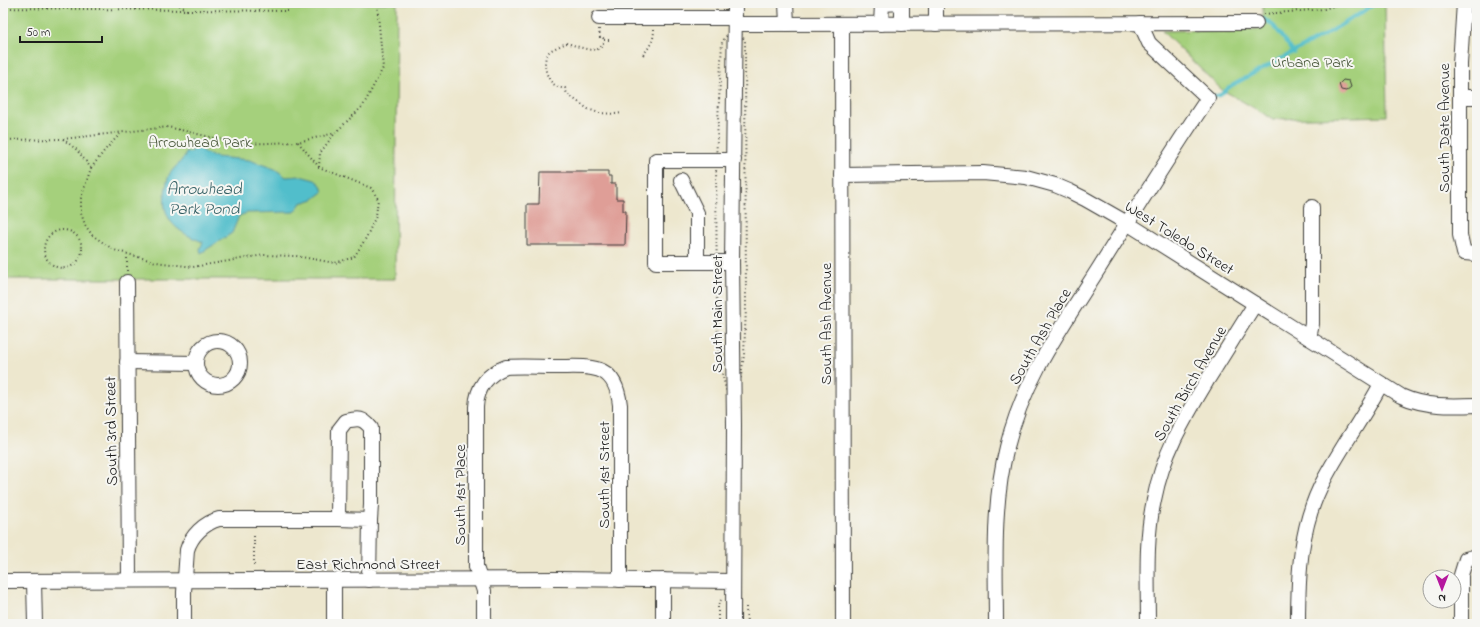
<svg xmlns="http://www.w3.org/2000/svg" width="1480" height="627" viewBox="0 0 1480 627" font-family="'Indie Flower',sans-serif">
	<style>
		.green { fill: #a5d07c; stroke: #60764c }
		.water { fill: #51becb; stroke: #366d74 }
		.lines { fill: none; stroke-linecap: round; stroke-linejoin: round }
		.stream { stroke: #51becb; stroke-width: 3.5 }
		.building { fill: #df9e97 }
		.minor-casing { stroke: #3b3a37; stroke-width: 16 }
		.path { stroke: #3b3a37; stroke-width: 2; stroke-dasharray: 1 3; stroke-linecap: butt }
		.minor { stroke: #fff; stroke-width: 14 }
		.labels { text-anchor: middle; stroke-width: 4; stroke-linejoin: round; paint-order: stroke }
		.park-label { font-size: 16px; fill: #4c5b3e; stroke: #f6f6f2 }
		.street-label { font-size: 16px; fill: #1c1c1c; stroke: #f6f6f2 }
		.water-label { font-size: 17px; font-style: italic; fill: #315d62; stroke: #f6f6f2 }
	</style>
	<rect width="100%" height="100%" fill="#f6f6f2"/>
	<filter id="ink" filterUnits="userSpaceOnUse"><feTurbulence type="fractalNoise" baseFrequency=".025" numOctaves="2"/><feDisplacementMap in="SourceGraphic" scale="8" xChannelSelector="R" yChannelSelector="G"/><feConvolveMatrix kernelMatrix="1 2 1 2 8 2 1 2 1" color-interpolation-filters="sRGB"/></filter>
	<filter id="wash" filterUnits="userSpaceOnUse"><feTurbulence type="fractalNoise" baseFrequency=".012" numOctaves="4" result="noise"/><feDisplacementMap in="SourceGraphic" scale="16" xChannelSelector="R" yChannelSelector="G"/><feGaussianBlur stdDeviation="0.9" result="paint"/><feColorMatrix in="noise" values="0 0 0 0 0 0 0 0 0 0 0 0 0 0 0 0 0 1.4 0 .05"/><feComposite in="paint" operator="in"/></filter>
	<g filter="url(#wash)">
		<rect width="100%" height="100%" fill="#ede7ce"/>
		<g class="green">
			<polygon points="3,3 397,3 395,279 3,279"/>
			<polygon points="1263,3 1385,3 1387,116 1273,119 1221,89 1162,31 1263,29"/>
		</g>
		<path class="water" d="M190 138 196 146 205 153 216 157 249 160 275 169 286 177 300 176 315 180 321 185 323 192 314 199 301 203 294 212 247 213 239 216 232 233 201 253 200 249 203 242C179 233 161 221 165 193 166 187 167 181 169 175 174 167 183 161 186 153L192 152C193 146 189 143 190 138Z"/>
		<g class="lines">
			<g class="stream">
				<polyline points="1474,7 1477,7"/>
				<polyline points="1259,21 1264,19 1274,26 1294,53"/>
				<polyline points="1211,97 1220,95 1231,86 1328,33 1377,3"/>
			</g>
		</g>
		<g id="blocks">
			<g class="building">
				<polygon points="1343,80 1349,81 1351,87 1346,91 1341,90 1339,84"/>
				<polygon points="540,172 608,172 608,176 611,176 611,184 616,184 616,199 623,199 623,211 626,211 625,245 527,245 527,204 539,204"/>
			</g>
		</g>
	</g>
	<g filter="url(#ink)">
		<use href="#blocks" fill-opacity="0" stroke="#3b3a37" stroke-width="1"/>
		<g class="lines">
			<defs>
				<g id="minor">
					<polyline points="786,3 787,24"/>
					<polyline points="936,3 936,24"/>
					<polyline points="1464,3 1460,64 1460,235 1464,253 1477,254"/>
					<polyline points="599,18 735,18"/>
					<polyline points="735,24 1256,23"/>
					<polyline points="842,24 843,624"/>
					<polyline points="881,24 882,4 902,3 902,24"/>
					<polyline points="1460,97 1477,97"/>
					<path d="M842 175 983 173 1026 177 1055 185 1069 191 1085 199 1127 223 1401 396C1425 407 1451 406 1477 405"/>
					<polyline points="681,180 697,213 697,262"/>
					<polyline points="732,262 656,262 656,160 734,160"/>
					<polyline points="127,282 129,580"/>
					<polyline points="1309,338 1312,324 1312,207"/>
					<circle cx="218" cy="363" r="22"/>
					<polyline points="127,362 196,363"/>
					<path d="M338 519 339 430 346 421C359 418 363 418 371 428V505L370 520"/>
					<polyline points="334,580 334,624"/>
					<polyline points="3,581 558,579 733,581"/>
					<polyline points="34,581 35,624"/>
					<path d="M184 624V592L187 550C191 536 204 523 219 519H338L370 520 369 580"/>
					<path d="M484 624V591L476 567V407C477 387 487 374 506 367 522 366 539 367 556 367 591 367 615 362 620 405V580"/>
					<polyline points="663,624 663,580"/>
					<polyline points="733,624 734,425 732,262 735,3"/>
					<path d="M996 624C996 565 992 505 1007 447 1023 380 1063 325 1099 268 1135 211 1170 154 1208 98L1149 43 1140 23"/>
					<path d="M1148 624C1148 583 1145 540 1154 500 1163 453 1184 419 1208 379 1224 354 1239 329 1255 304"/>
					<path d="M1298 624C1298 574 1300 523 1325 478 1342 446 1364 416 1381 384"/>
					<polyline points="1461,624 1461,575 1466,559 1477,556"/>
				</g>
			</defs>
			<use href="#minor" class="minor-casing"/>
			<g class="path">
				<polyline points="1331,3 1332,7"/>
				<polyline points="5,7 12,3"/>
				<polyline points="3,8 187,10 176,3"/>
				<polyline points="187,10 288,11"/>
				<polyline points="1264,14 1324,9 1343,3"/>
				<polygon points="735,24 745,41 746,308 744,355 734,425 719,359 717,315 716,160 722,42"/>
				<polyline points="599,29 600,38 603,38 604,40"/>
				<path d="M609 40H604C601 59 577 45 566 43 561 46 553 48 549 52 539 63 549 90 565 88L567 94 588 109 599 113 615 114 622 113"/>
				<path d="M643 55C650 46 654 41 654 29"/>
				<polyline points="63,139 77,150 91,168 81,198 81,213 85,225 92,235 114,250 156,262 193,267 264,255 296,256 335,263 354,257 366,238 376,216 378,199 371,188 319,167 320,153 335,133"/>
				<polyline points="3,140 63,139 168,127 240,144 298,142 335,133 363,106 383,68 377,3"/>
				<polyline points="298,142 319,167"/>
				<polyline points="91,168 105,150 120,134"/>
				<circle cx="63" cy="249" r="19"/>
				<polyline points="127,271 127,255"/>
				<polyline points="254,536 254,568"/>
				<polyline points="746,607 747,624"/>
				<polyline points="718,624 718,605 721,600"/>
			</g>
			<use href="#minor" class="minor"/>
		</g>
	</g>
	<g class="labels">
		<g class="park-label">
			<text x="1312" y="67">Urbana Park</text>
			<text x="200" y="147">Arrowhead Park</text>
		</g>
		<g class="street-label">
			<text transform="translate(1443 128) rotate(-90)" y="6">South Date Avenue</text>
			<text transform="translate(1180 237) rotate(32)" y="6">West Toledo Street</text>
			<text transform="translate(716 314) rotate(-90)" y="6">South Main Street</text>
			<text transform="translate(825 324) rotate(-90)" y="6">South Ash Avenue</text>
			<text transform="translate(1039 336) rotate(-60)" y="6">South Ash Place</text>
			<text transform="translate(1189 383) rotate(-60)" y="6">South Birch Avenue</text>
			<text transform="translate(110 431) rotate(-91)" y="6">South 3rd Street</text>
			<text transform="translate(603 475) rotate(-90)" y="6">South 1st Street</text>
			<text transform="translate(459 495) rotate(-90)" y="6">South 1st Place</text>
			<text x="368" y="569">East Richmond Street</text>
		</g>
		<g class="water-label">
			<text x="204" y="194">Arrowhead<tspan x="204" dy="20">Park Pond</tspan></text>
		</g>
	</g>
	<rect width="1480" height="627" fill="none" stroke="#f6f6f2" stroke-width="16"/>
	<g transform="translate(1442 589) rotate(180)"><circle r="19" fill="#f6f6f2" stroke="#9f9f9c"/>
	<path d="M0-3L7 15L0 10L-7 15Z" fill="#b5179e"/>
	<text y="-6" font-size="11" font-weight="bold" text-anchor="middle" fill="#1c1c1c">N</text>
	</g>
	<path d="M20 36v6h82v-6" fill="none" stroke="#1c1c1c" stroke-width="2"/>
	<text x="26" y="36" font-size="12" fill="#1c1c1c" stroke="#f6f6f2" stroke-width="3" paint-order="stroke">50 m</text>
</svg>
